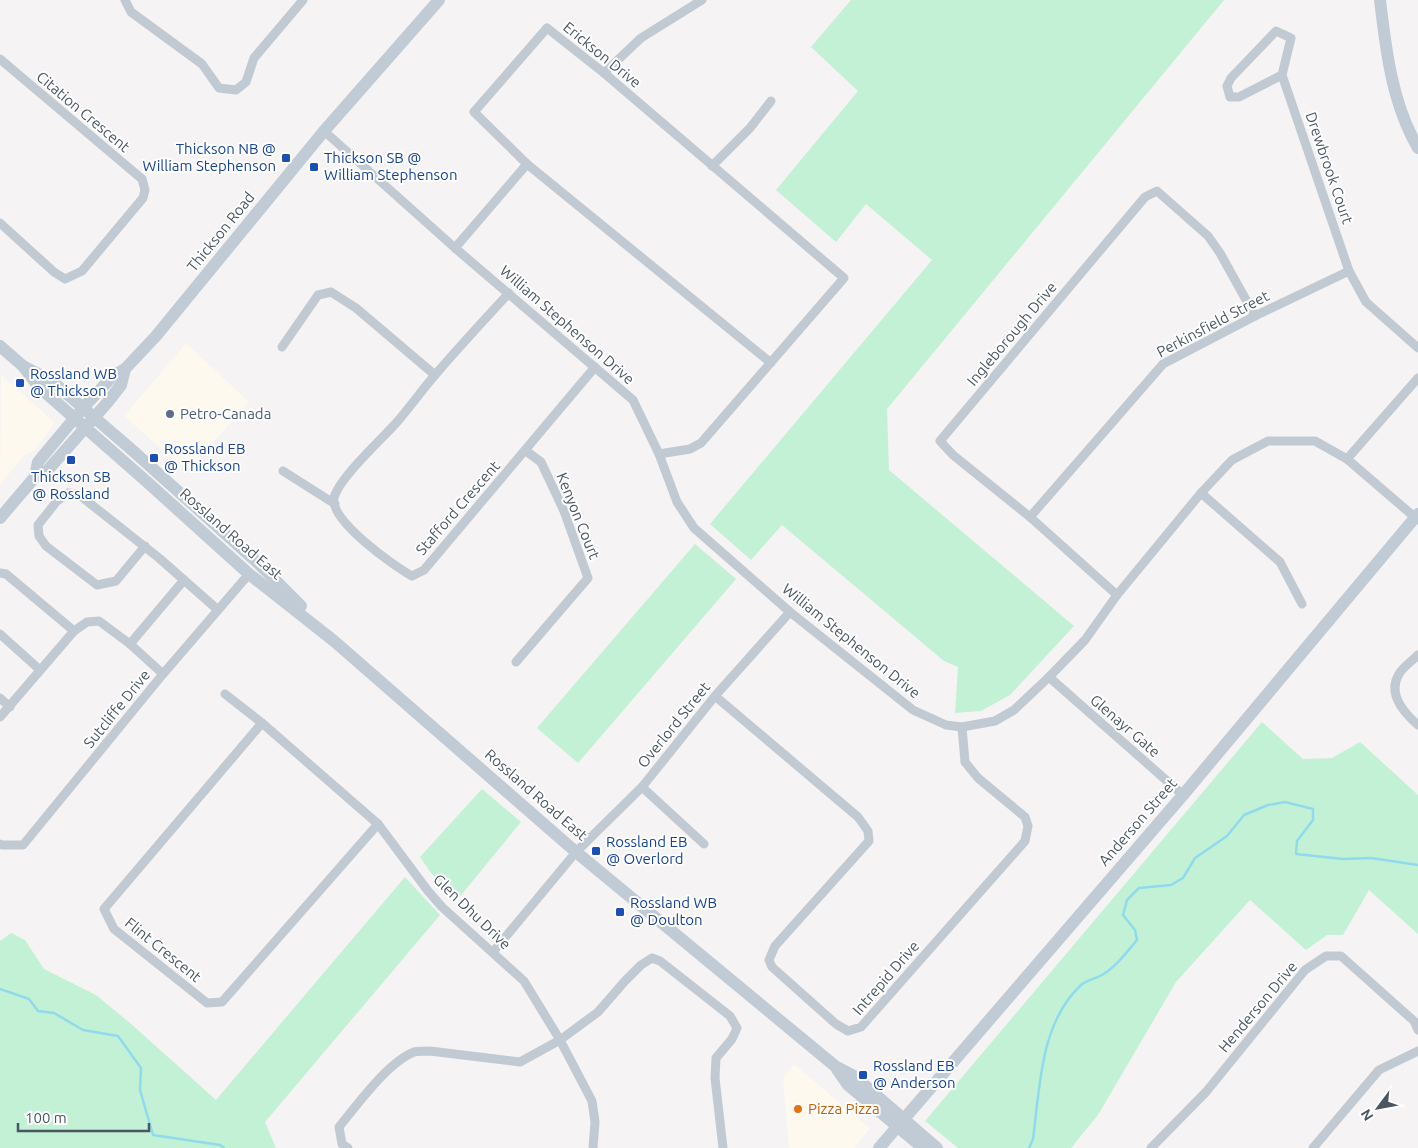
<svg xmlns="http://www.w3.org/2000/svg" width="1418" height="1148" viewBox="0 0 1418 1148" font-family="Ubuntu,sans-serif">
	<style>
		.commercial { fill: #fdf9ef }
		.green { fill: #c3f1d5 }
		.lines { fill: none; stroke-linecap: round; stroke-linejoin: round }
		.stream { stroke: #90daee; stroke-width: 2.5 }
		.street { stroke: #c1cad2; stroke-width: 9 }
		.secondary { stroke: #c1cbd6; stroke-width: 12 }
		.transit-dot { fill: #1a4fb4; stroke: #fff; stroke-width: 2 }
		.service-dot { fill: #5c6f8a; stroke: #fff; stroke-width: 2 }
		.food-dot { fill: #e8710a; stroke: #fff; stroke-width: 2 }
		.labels { text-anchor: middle; stroke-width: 4; stroke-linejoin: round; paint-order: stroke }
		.street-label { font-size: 15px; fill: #4a5661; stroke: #fff }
		.transit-label { font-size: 15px; fill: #164399; stroke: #fff; text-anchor: start }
		.service-label { font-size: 15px; fill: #4e5e75; stroke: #fff; text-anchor: start }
		.food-label { font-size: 15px; fill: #c56008; stroke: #fff; text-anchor: start }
	</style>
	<rect width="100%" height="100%" fill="#f5f3f3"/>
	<g class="commercial">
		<polygon points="186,343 249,402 187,472 124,416"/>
		<polygon points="1,374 55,423 35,450 25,455 0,484"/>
		<polygon points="794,1064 870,1128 855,1148 789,1148 783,1078"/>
	</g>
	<g class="green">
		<polygon points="851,0 1224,0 887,409 889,470 1074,626 1010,695 981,711 955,713 958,667 944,661 782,525 751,560 710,524 932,260 866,204 836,242 776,190 858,91 811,47"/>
		<polygon points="695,544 736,579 578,763 537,728"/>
		<polygon points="1262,722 1303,759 1332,758 1360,742 1418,795 1418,934 1369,890 1343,935 1327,935 1306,950 1250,900 1176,982 1098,1115 1071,1148 958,1148 925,1121"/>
		<polygon points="482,789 521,822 457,900 431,873 420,857"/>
		<polygon points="405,877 440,915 265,1122 276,1148 0,1148 0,941 11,933 25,940 44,969 96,995 130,1023 216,1100"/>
	</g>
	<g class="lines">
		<g class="stream">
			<polyline points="0,989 29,999 38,1011 54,1013 83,1030 118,1036 141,1068 140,1090 153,1135 220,1145 224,1148"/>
			<path d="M1029 1148 1033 1139C1040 1087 1040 1023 1081 985 1087 980 1095 979 1102 975 1116 967 1126 953 1137 940L1135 930 1123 915 1127 900 1139 888 1171 885 1183 878 1195 858 1227 836 1244 815 1268 805 1285 802 1313 809V820L1297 841 1296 854 1343 859 1371 858 1418 865"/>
		</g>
		<g class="street">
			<polyline points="125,0 131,12 202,64 219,88 236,90 246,82 254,58 303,0"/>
			<polyline points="0,59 142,179 145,190 143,198 82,271 65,279 54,272 0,223"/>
			<polyline points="604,73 641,38 702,0"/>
			<polyline points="1282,75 1239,97 1230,97 1227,86 1231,78 1276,31 1291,38 1282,75 1349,271 1366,302 1418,348"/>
			<polyline points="324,131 455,248 633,400 659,454 677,502 694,528 790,612 913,710 946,725 962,727 995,721 1014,710 1049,677 1085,640 1117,595 1201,493 1232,460 1268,441 1315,441 1347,459 1418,520"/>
			<polyline points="712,166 750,128 771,101"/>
			<polyline points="455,248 527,164"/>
			<path d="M509 293C484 320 459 347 435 375 422 390 410 407 397 422 382 439 338 479 334 498 330 521 394 566 412 576L424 570 595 367"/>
			<polyline points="282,347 318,295 331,292 356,308 435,375"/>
			<polyline points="659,454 690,449 701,443 844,278 604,73 547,28 474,112 527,164 771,363"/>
			<polyline points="1347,459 1418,378"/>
			<polyline points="283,471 335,504"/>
			<polyline points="1201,493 1280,562 1302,604"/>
			<polyline points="1030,517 1163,364 1255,316 1349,271"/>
			<polyline points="145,546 116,581 97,585 46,546 39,536 38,525 57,501 68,493 78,494 159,558 218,610"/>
			<polyline points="0,573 6,574 74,631"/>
			<polyline points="1117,595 1030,517 953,455 940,441 1145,197 1157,191 1208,236 1220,253 1255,316"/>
			<polyline points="0,634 40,670"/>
			<polyline points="130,644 184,580"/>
			<path d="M1418 655C1412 661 1403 667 1399 674 1387 694 1404 713 1418 725"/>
			<polyline points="516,662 588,578 564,511 541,462 526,451"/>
			<polyline points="1049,677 1183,795"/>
			<polyline points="225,694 262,723 378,824 428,891 442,907 524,981 560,1040 592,1101 595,1122 593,1148"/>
			<polyline points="715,696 858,817 868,831 869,841 775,946 769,960 772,967 836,1024 848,1031 861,1027 1025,841 1028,826 1025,817 978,778 965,762 962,727"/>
			<polyline points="0,698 10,707"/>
			<polyline points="0,717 74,631 87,622 99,621 130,644 163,674"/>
			<polyline points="262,723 104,909 114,929 207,1003 222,1002 378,824"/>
			<polyline points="642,787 704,844"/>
			<polyline points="0,844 2,845 23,845 163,674 249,574"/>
			<polyline points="493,952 576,852 642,787 715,696 790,612"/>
			<path d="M348 1148 342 1144 339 1127C357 1105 388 1062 414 1052 419 1051 425 1051 430 1051L520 1062 560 1040 598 1012 625 981 641 965 652 958 660 961 730 1016 737 1028 732 1039 716 1058 715 1078 723 1148"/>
			<polyline points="1151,1148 1206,1092 1305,970 1326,956 1341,956 1414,1021 1418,1030"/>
			<polyline points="1313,1148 1379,1070 1418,1051"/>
		</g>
		<g class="secondary">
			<path d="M1380 0C1386 51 1392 103 1418 148"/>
			<polyline points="0,346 23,366 52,381 132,450 258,563 301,606"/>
			<polyline points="23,366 39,387 146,481 249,574 334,641 576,852 835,1066 854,1076 937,1148"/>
			<polyline points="35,477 38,462 83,408 113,376 125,369 156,336 324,131 439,0"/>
			<polyline points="0,518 35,477 46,472 107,403 121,385 125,369"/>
			<polyline points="837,1069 848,1085 923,1148"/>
			<polyline points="879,1148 1183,795 1418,514"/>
		</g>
	</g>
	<g class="transit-dot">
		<rect x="281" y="153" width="10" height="10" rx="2.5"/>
		<rect x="309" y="162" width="10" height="10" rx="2.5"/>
		<rect x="15" y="378" width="10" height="10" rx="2.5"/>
		<rect x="149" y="453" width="10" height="10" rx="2.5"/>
		<rect x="66" y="455" width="10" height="10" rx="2.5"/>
		<rect x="591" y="846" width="10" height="10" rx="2.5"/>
		<rect x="615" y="907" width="10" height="10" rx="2.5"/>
		<rect x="858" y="1070" width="10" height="10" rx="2.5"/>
	</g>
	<circle class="service-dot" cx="170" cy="414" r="5"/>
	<circle class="food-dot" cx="798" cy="1109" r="5"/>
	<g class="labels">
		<g class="street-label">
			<text transform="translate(602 55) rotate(39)" y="5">Erickson Drive</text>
			<text transform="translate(83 112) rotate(40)" y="5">Citation Crescent</text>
			<text transform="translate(1329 168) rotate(71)" y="5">Drewbrook Court</text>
			<text transform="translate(221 232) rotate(-51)" y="5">Thickson Road</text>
			<text transform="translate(1213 324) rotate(-28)" y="5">Perkinsfield Street</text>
			<text transform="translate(567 325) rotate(41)" y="5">William Stephenson Drive</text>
			<text transform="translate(1012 334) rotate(-50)" y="5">Ingleborough Drive</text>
			<text transform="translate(458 508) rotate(-49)" y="5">Stafford Crescent</text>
			<text transform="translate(578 516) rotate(68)" y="5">Kenyon Court</text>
			<text transform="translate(231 534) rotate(41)" y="5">Rossland Road East</text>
			<text transform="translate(851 641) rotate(39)" y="5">William Stephenson Drive</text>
			<text transform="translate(117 709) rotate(-51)" y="5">Sutcliffe Drive</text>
			<text transform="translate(674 725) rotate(-51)" y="5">Overlord Street</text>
			<text transform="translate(1125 726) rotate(41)" y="5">Glenayr Gate</text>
			<text transform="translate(536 795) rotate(41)" y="5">Rossland Road East</text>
			<text transform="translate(1138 822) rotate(-49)" y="5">Anderson Street</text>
			<text transform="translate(472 912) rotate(44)" y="5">Glen Dhu Drive</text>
			<text transform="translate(163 950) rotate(39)" y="5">Flint Crescent</text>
			<text transform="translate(886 978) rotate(-49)" y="5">Intrepid Drive</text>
			<text transform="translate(1258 1007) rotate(-50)" y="5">Henderson Drive</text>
		</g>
		<g class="transit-label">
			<text x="276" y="154" text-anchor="end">Thickson NB @<tspan x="276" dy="17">William Stephenson</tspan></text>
			<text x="324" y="163">Thickson SB @<tspan x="324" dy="17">William Stephenson</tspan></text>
			<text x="30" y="379">Rossland WB<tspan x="30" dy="17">@ Thickson</tspan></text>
			<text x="164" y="454">Rossland EB<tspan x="164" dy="17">@ Thickson</tspan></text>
			<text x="71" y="482" text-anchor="middle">Thickson SB<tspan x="71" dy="17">@ Rossland</tspan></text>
			<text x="606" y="847">Rossland EB<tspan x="606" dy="17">@ Overlord</tspan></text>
			<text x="630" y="908">Rossland WB<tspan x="630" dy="17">@ Doulton</tspan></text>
			<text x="873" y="1071">Rossland EB<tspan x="873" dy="17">@ Anderson</tspan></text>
		</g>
		<g class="service-label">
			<text x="180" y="419">Petro-Canada</text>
		</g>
		<g class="food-label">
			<text x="808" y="1114">Pizza Pizza</text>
		</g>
	</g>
	<g transform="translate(1378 1108) rotate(238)" stroke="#ffffff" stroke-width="4" paint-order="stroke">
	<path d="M0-4L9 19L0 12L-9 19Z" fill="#4a5661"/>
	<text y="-8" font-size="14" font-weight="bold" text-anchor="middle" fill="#4a5661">N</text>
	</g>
	<path d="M18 1123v8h131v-8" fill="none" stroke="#4a5661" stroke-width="2.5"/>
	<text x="25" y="1123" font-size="15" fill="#4a5661" stroke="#ffffff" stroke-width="4" paint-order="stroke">100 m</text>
</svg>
